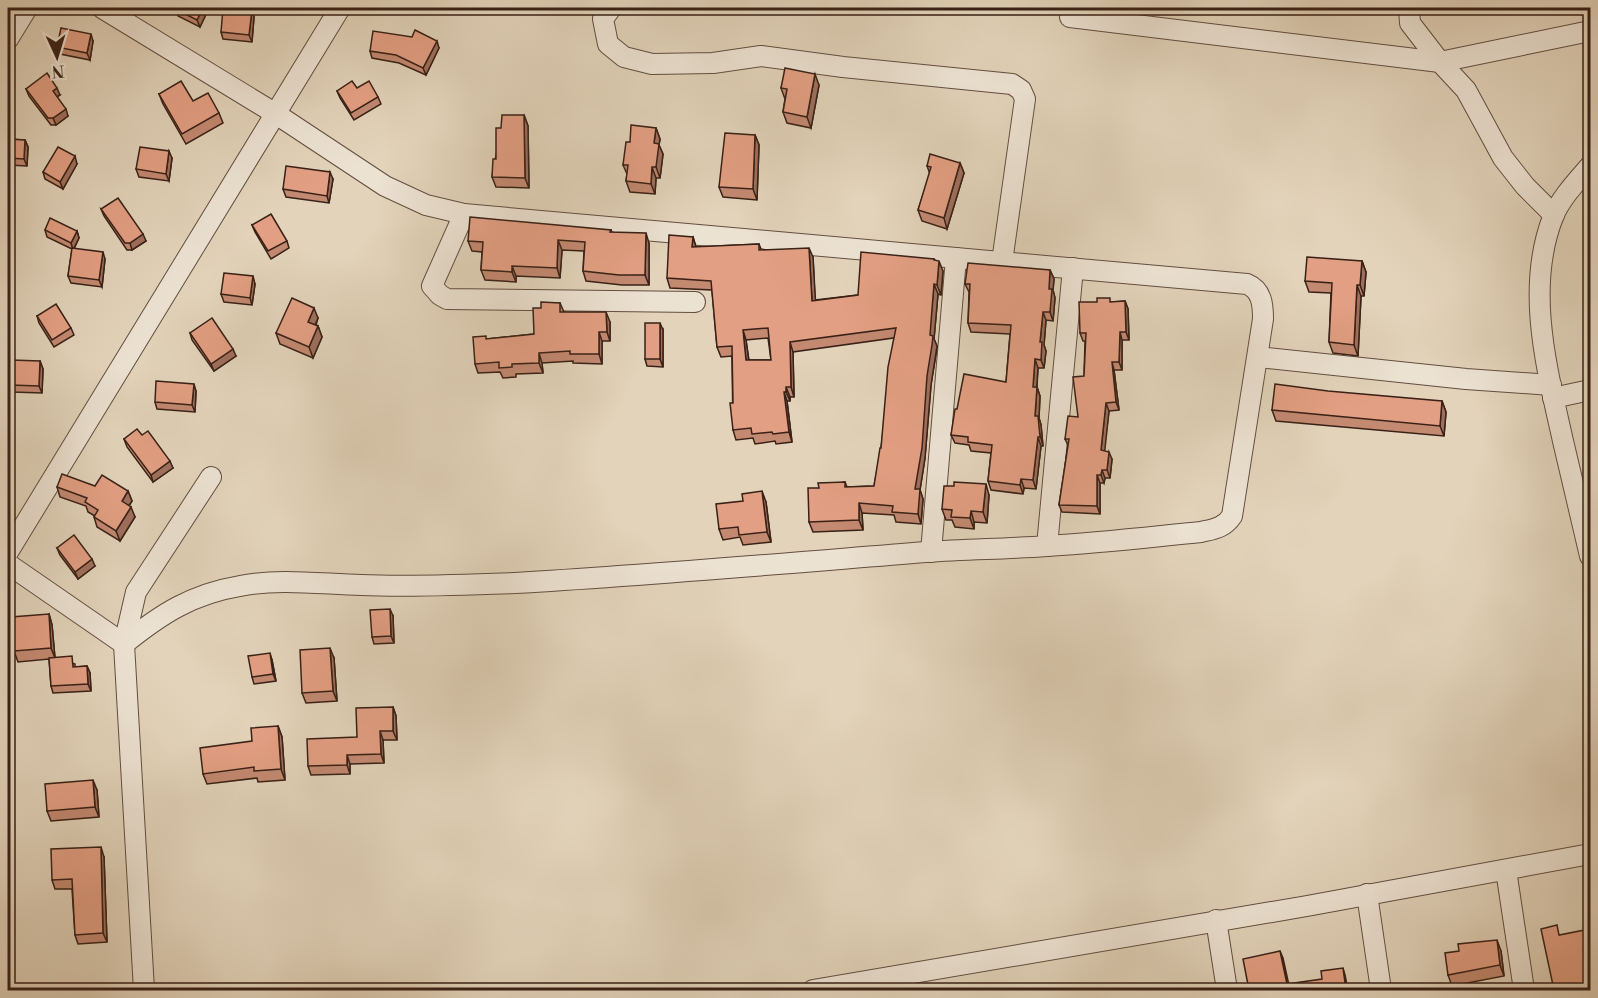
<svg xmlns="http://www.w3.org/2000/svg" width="1598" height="998" viewBox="0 0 1598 998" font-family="'Libre Bodoni',serif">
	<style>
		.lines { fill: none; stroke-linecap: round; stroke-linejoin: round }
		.street-casing { stroke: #634e40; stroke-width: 22 }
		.street { stroke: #ece2d2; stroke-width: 20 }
		.wall { fill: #c38971; stroke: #392117; stroke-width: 1.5; fill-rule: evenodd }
		.shaded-wall { fill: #9f6f5c; stroke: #392117; stroke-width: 1.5 }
		.building { fill: #e39f83; stroke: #392117; stroke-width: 1.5; fill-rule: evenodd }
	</style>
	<rect width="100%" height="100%" fill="#e2d3ba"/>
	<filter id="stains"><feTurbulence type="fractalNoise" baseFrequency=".00333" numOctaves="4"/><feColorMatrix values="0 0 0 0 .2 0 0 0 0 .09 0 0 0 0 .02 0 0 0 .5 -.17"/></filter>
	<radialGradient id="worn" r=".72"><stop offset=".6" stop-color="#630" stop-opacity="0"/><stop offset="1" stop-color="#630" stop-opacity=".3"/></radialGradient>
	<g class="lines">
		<defs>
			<g id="street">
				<path d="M102 8 276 114 385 186 426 205 464 214 1247 284C1262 290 1263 305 1263 319L1232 516C1224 528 1214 529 1201 532 1150 537 1099 543 1047 546 1007 549 967 549 926 552 789 563 652 575 515 583 464 585 412 587 361 585 321 584 279 578 240 586 192 594 161 614 124 644"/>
				<polyline points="611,8 603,19 608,44 624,57 652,64 713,63 761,56 843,67 1012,84 1021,90 1025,99 1002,262"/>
				<polyline points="1409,8 1410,23 1440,62 1466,90 1503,158 1525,186 1554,215"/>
				<polyline points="1070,17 1440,62 1590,31"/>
				<polyline points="8,39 27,8"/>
				<path d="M1590 166C1577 181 1560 199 1553 217 1525 289 1547 369 1563 441 1572 479 1581 518 1590 556"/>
				<polyline points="464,214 432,286 440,295 447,299 695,302"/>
				<polyline points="1258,357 1466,379 1551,385"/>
				<polyline points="1553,398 1590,390"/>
				<polyline points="1047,546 1073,268"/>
				<polyline points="8,552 340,8"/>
				<polyline points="931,552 956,258"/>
				<polyline points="8,564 124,644"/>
				<polyline points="1506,870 1524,990"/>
				<polyline points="1367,894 1381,990"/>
				<polyline points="1216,920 1227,990"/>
				<polyline points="144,990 124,644 136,592 211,477"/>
				<polyline points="813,990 1307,906 1590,854"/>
			</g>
		</defs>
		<use href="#street" class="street-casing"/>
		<use href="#street" class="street"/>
	</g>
	<g class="wall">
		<polygon points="209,8 200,27 178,16 175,9"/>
		<polygon points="254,17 252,42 223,39 221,32"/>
		<polygon points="412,37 439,48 426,75 399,63 372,58 370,51"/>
		<polygon points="93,41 90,60 60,54 57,47"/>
		<polygon points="819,85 811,128 787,123 783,112 785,99 781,88"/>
		<polygon points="357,88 378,97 381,104 354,120 340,98 337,91"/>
		<polygon points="26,89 60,95 57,97 68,116 56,125 51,125 29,96"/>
		<polygon points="159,94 193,101 219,113 223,123 186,144 163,104"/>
		<polygon points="524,115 528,126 529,188 496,187 492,177 501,128"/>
		<polygon points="656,128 660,139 659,145 663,154 660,178 656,178 655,194 630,192 626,181 627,174 623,165 630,142"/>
		<polygon points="755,135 759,145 757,200 723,197 719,187"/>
		<polygon points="8,139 25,140 28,147 27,166 8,165"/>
		<polygon points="172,158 169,181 139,177 136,169"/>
		<polygon points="960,163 964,173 947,229 922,221 918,210 930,174 927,166"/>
		<polygon points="77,164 63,189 45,179 43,172"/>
		<polygon points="333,179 329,203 286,197 283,189"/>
		<polygon points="101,209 146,241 132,250 127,250 104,216"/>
		<polygon points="252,225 287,241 289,248 271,259 255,232"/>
		<polygon points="45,230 77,231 79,238 74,249 105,259 102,287 71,283 68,276 72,249 47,237"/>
		<polygon points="611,230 612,232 649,243 649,285 622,285 586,281 583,271 584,251 562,250 560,278 516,276 516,282 485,280 481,270 482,252 472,251 468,241"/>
		<path d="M693 237 696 247 759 244 761 249 813 257 815 300 858 295 934 259 943 271 941 295 938 294 934 339 937 346 936 355 931 385 925 458 920 490 923 499 921 524 896 522 894 515 862 513 863 530 813 532 809 522 819 488 845 482 847 487 874 486 881 448 894 338 793 352 794 397H790V401H787L792 442 776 444 775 441 755 444 753 438 736 440 733 430 732 356 721 357 717 347 712 290 670 288 667 278ZM768 338 771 360H749L746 340Z"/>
		<polygon points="1362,261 1366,272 1364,296 1361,296 1358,356 1333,353 1329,342 1331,293 1309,292 1305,281"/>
		<polygon points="1050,270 1054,279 1053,290 1055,298 1053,321 1046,320 1044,345 1046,351 1044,368 1038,368 1037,387 1040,396 1039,418 1041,425 1043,446 1041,446 1036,489 1024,488 1023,494 991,490 988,481 991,453 971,451 969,445 955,443 951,435 957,409 1006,382 1010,334 971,332 968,323 969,293 969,292 965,284"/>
		<polygon points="255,284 252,305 224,302 221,294"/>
		<polygon points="1125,301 1128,309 1129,340 1122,340 1122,370 1114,370 1119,410 1109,411 1104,451 1112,459 1110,478 1105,478 1104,483 1100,483 1100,514 1062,512 1059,505 1068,445 1065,439 1078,417 1084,376 1085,341 1083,341 1080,333 1111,302"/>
		<polygon points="560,303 564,312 610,322 610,341 602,341 602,364 573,363 573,361 542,363 543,373 516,374 516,377 503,378 500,372 478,373 475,364 487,339 534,334 541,308"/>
		<polygon points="37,316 71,328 74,335 54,347 39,323"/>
		<polygon points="318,318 316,325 318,326 322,337 313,358 280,344 276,333"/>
		<polygon points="663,330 663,367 647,366 645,359"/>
		<polygon points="190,333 236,356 214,371 192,340"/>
		<polygon points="40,361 43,369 42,393 12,392 10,385"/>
		<polygon points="196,391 195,412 157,409 155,402"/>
		<polygon points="1442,401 1446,412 1444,436 1276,421 1272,410"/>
		<polygon points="142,435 173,468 153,482 127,447 124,439"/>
		<polygon points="95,486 128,491 132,501 129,506 135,517 120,541 97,527 94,517 95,516 88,512 86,506 60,497 57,487"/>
		<polygon points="989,495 987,523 974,522 974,529 955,527 952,520 946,520 942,509"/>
		<polygon points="766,502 771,542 743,545 740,537 723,540 719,529"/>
		<polygon points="57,548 95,566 78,579 60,555"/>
		<polygon points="49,614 52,625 55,658 75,664 75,667 87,666 90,673 91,691 53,693 51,686 49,659 18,662 14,651"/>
		<polygon points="393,616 394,643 374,644 372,637"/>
		<polygon points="334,658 337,701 306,703 302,693"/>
		<polygon points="272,660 276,681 254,684 252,677"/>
		<polygon points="393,707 396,716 397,740 383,740 384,763 350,764 350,774 311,775 308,766 357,737"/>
		<polygon points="278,726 282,737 285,780 258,782 257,778 207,784 203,774 252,741"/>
		<polygon points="97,790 99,817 51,821 47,811"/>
		<polygon points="104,857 107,942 78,944 75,935 72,889 55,889 52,880"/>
		<polygon points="1501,951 1504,976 1452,986 1448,975"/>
	</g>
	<g class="shaded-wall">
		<polygon points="203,8 209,8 200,27 197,20"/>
		<polygon points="418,8 429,8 420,13"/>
		<polygon points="252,10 254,17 252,42 249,35"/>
		<polygon points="91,34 93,41 90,60 87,53"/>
		<polygon points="437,41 439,48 426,75 423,68"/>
		<polygon points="815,74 819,85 811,128 807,117"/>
		<polygon points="57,88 60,95 55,98 53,91"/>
		<polygon points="66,109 68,116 56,125 53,118"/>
		<polygon points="524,115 528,126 529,188 525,178"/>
		<polygon points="656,128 660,139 659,145 663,154 660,178 656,167 654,143"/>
		<polygon points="755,135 759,145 757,200 753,189"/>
		<polygon points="25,140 28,147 27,166 24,159"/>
		<polygon points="169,151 172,158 169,181 166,174"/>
		<polygon points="75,156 77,164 63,189 60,182"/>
		<polygon points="960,163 964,173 947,229 944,218"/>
		<polygon points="652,167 656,178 655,194 651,184"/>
		<polygon points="330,172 333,179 329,203 327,196"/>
		<polygon points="77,231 79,238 73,250 71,243"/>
		<polygon points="646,233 649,243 649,285 645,275"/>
		<polygon points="143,234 146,241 132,250 130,243"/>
		<polygon points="693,237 696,247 692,247"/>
		<polygon points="558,240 562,250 560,278 557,268"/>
		<polygon points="809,248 813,257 816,310 812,301"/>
		<polygon points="103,252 105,259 102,287 99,280"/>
		<polygon points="939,261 943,271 941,295 937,285"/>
		<polygon points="1362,261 1366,272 1364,296 1360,285"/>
		<polygon points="512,266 516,276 516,282 512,272"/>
		<polygon points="1050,270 1054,279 1053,290 1055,298 1053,321 1050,312 1049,289"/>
		<polygon points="253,276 255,284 252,305 250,298"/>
		<polygon points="934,284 938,294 934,339 937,346 931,385 925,458 920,490 923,499 921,524 918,514 915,489"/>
		<polygon points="1357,285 1361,296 1358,356 1354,345"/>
		<polygon points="1125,301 1128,309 1129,340 1126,332"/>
		<polygon points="314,308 318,318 312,332 308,322"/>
		<polygon points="606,312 610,322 610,341 607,332"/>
		<polygon points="1043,312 1046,320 1044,345 1046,351 1044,368 1041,360 1040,342"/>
		<polygon points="660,323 663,330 663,367 660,359"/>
		<polygon points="318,326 322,337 313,358 309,347"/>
		<polygon points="743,330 746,340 750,370 746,360"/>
		<polygon points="599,332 602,341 602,364 599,354"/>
		<polygon points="1120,332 1122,340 1122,370 1119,362"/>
		<polygon points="790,342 793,352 794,397 791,387"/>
		<polygon points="233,349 236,356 214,371 211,364"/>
		<polygon points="539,353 542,363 543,373 539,363"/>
		<polygon points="1035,359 1038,368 1036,396 1033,387"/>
		<polygon points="40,361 43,369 42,393 39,386"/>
		<polygon points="1112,362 1114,370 1119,410 1116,402"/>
		<polygon points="194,384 196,391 195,412 192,405"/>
		<polygon points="786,387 790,397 790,401 786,392"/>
		<polygon points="1037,387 1040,396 1039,418 1041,425 1043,446 1035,416"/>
		<polygon points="784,392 787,401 792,442 789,432"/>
		<polygon points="1442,401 1446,412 1444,436 1440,426"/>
		<polygon points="1106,403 1109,411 1104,458 1101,450"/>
		<polygon points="1038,437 1041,446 1036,489 1033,480"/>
		<polygon points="1109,452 1112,459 1110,478 1107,470"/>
		<polygon points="170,461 173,468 153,482 151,475"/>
		<polygon points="1102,470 1105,478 1104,483 1101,475"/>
		<polygon points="1097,475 1100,483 1100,514 1097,506"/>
		<polygon points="1021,479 1024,488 1023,494 1020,485"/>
		<polygon points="986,484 989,495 987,523 983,512"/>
		<polygon points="128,491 132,501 125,511 122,501"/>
		<polygon points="762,491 766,502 771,542 767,532"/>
		<polygon points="859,503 862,513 863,530 859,520"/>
		<polygon points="131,507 135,517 120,541 116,531"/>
		<polygon points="971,511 974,522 974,529 970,518"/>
		<polygon points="92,559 95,566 78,579 75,572"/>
		<polygon points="390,609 393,616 394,643 391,636"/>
		<polygon points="49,614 52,625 55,658 51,648"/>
		<polygon points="330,648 334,658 337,701 333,691"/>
		<polygon points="270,653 272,660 276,681 273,674"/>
		<polygon points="87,666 90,673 91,691 88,684"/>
		<polygon points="393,707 396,716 397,740 393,731"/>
		<polygon points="278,726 282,737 285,780 281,769"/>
		<polygon points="380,731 383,740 384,763 381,754"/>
		<polygon points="347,755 350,764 350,774 347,765"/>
		<polygon points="93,780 97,790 99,817 95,807"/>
		<polygon points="101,847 104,857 107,942 103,933"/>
		<polygon points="1497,940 1501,951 1504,976 1500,965"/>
		<polygon points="1280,951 1283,958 1290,990 1287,984"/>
		<polygon points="1343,968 1345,975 1348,990 1346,990"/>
	</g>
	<g class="building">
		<polygon points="176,8 203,8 197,20 175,9"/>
		<polygon points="223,8 252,10 249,35 221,32"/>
		<polygon points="61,28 91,34 87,53 57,47"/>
		<polygon points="415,30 437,41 423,68 396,55 370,51 373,31 412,37"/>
		<polygon points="785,68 815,74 807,117 783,112 787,89 781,88"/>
		<polygon points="47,73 57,88 53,91 66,109 53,118 48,118 26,89"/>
		<polygon points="181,81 193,101 208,93 219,113 182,134 159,94"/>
		<polygon points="352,81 357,88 369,81 378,97 351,113 337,91"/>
		<polygon points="502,115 524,115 525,178 492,177 493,159 496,159 496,128 501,128"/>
		<polygon points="631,125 656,128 654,143 659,144 656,167 652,167 651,184 626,181 628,165 623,165 626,142 630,142"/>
		<polygon points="725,133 755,135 753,189 719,187"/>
		<polygon points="8,139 25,140 24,159 8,158"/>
		<polygon points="58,147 75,156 60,182 43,172"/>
		<polygon points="140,147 169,151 166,174 136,169"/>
		<polygon points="930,154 960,163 944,218 918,210 931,167 927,166"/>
		<polygon points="286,166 330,172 327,196 283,189"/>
		<polygon points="118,198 143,234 130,243 125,243 101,209"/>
		<polygon points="271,214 287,241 268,251 252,225"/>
		<polygon points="470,217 611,230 610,232 646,233 645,275 619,275 583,271 585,242 558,240 557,268 512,266 512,272 481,270 483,242 468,241"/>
		<polygon points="50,218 77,231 71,243 45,230"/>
		<path d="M669 235 693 237 692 247 759 244V250L809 248 812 301 858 295 861 252 934 259V260L939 261 937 285 934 284 930 335 933 336 932 345 927 376 922 448 915 489H920L918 514 892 512 893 506 859 503V520L809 522 808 488H819L818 483 845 482V487L874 486 880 448H881L888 367 896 328 790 342 791 387H786V392H784L789 432 773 434 772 432 752 434 751 428 733 430 730 403H733L732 346 717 347 711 281 667 278ZM768 328 771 360H746L743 330Z"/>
		<polygon points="72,248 103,252 99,280 68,276"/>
		<polygon points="1307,257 1362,261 1360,285 1357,285 1354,345 1329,342 1332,283 1305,281"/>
		<polygon points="968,263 1050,270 1049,289 1052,289 1050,312 1043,312 1040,342 1042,342 1041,360 1035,359 1033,387 1037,387 1035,416 1038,416 1040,437 1038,437 1033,480 1021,479 1020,485 988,481 992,445 968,442 968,437 951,435 955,409 957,409 964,374 1006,382 1011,325 968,323 970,284 965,284"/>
		<polygon points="224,273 253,276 250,298 221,294"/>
		<polygon points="292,298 314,308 308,322 318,326 309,347 276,333"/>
		<polygon points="1097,298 1110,298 1110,302 1125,301 1126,332 1120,332 1119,362 1112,362 1116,402 1106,403 1101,450 1109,452 1107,470 1102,470 1101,475 1097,475 1097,506 1059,505 1069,439 1065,439 1068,416 1078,417 1073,377 1084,376 1086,333 1080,333 1079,302 1097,302"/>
		<polygon points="541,302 560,303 560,312 606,312 607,332 599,332 599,354 570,354 570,351 539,353 539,363 512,364 512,367 499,368 499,362 475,364 473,337 486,336 486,339 534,334 533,308 541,308"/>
		<polygon points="56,304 71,328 52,340 37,316"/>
		<polygon points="212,318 233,349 211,364 190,333"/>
		<rect x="645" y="323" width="15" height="36"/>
		<polygon points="11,360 40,361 39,386 10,385"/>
		<polygon points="156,381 194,384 192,405 155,402"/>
		<polygon points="1275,384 1328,391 1442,401 1440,426 1272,410"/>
		<polygon points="137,429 142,435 148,431 170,461 151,475 124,439"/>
		<polygon points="62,474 95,486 102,475 128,491 122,501 131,507 116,531 94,517 98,510 85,502 87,498 57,487"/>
		<polygon points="954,482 986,484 983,512 971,511 970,518 951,517 952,510 942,509 944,486 954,486"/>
		<polygon points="762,491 767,532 739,535 738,527 719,529 716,504 743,501 742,494"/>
		<polygon points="74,535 92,559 75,572 57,548"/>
		<polygon points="390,609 391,636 372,637 370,610"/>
		<polygon points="49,614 51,648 14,651 11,617"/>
		<polygon points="330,648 333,691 302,693 300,650"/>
		<polygon points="270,653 273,674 252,677 248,656"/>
		<polygon points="72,656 73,667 87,666 88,684 51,686 49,658"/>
		<polygon points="393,707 393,731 380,731 381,754 347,755 347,765 308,766 307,739 357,737 356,708"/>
		<polygon points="278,726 281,769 254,771 254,767 203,774 200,748 252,741 251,728"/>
		<polygon points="93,780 95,807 47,811 45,784"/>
		<polygon points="101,847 103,933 75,935 72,879 52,880 51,849"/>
		<polygon points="1590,910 1590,923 1588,911"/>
		<polygon points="1557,925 1559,935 1590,929 1590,990 1554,990 1541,929"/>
		<polygon points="1497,940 1500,965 1448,975 1445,953 1459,951 1458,944"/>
		<polygon points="1280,951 1287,984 1322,979 1321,971 1343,968 1346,990 1249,990 1243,959"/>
		<polygon points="1141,984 1143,990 1114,990"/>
	</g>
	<rect width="1598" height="998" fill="none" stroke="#e2d3ba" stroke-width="30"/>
	<rect x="9" y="9" width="1580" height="980" fill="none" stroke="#392117" stroke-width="3"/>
	<rect x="15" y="15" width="1568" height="968" fill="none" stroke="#392117" stroke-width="1.5"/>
	<g transform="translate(57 57) rotate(176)" stroke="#ece2d2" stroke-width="4.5" paint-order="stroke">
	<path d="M0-4.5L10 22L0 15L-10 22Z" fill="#392117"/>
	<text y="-9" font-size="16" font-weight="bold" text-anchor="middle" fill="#392117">N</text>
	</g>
	<rect width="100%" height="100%" filter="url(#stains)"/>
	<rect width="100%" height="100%" fill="url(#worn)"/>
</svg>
